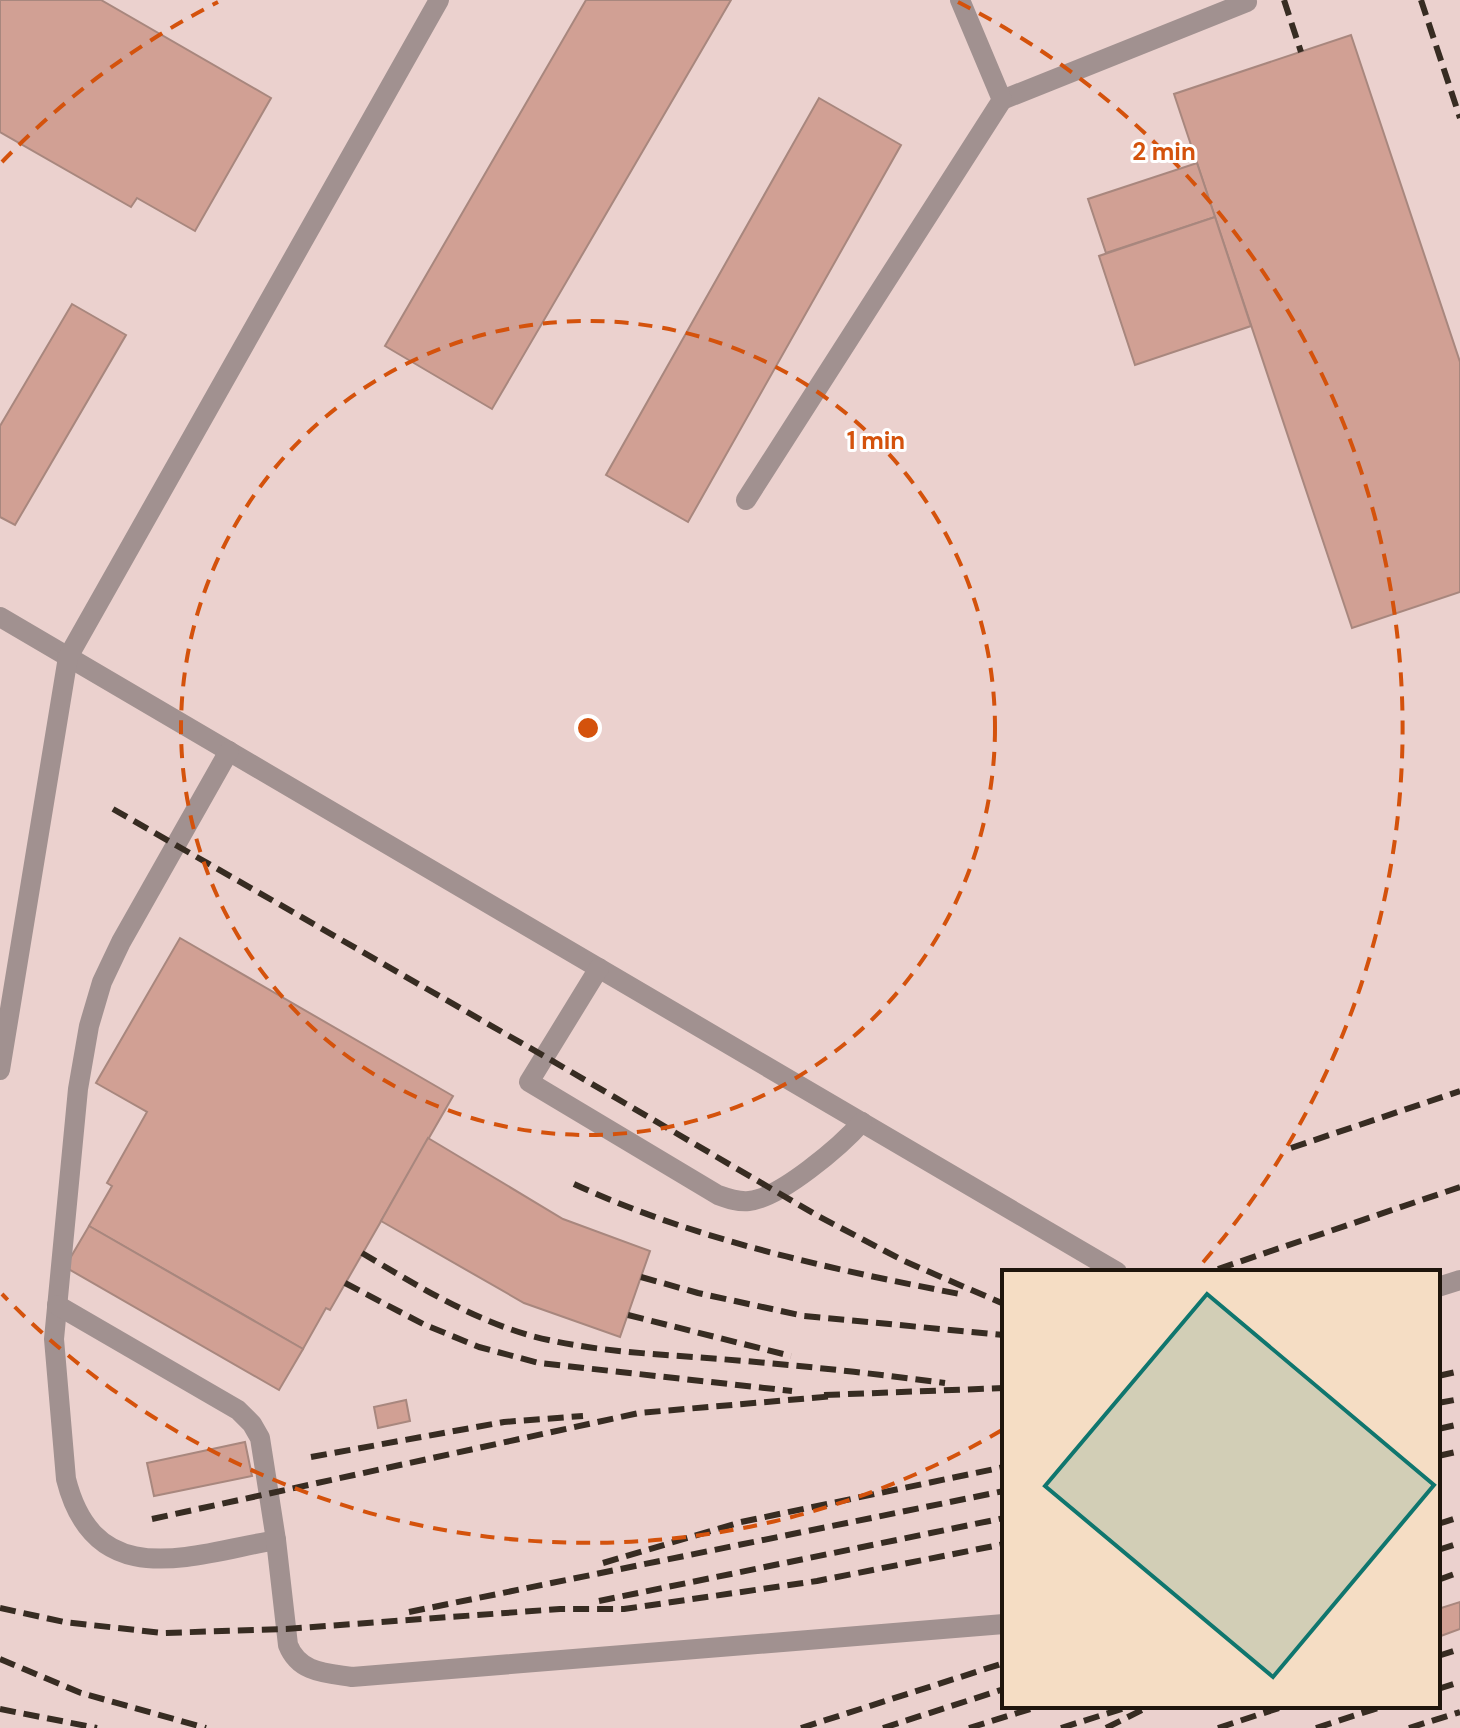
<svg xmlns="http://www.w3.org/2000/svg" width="1460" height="1728" viewBox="0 0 1460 1728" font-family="'DM Sans',sans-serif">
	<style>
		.industrial { fill: #ebd1ce; fill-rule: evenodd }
		.building { fill: #d1a094; stroke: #a8877e; stroke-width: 2 }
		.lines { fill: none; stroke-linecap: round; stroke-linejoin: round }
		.minor { stroke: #a19190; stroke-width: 20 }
		.rail { stroke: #372c22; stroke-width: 6; stroke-dasharray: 16 8; stroke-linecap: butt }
		.ring { fill: none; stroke: #d4520c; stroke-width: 4; stroke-dasharray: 14 10 }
		.view { fill: #0f766e; fill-opacity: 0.15; stroke: #0f766e; stroke-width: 4 }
		.inset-edge { fill: none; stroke: #1e150c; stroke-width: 4 }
		.centre { fill: #d4520c; stroke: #fff; stroke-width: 4 }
		.ring-label { font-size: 24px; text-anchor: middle; font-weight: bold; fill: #d4520c; stroke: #fff; stroke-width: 6; stroke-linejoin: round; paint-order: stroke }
	</style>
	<rect width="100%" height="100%" fill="#f5ddc4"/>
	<path class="industrial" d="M0 0H1460V1728H0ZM1004 1272H1438V1706H1004Z"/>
	<g class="building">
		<polygon points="0,0 101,0 271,98 195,231 137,198 131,207 0,132"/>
		<polygon points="586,0 731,0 492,409 385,346"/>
		<polygon points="1351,35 1460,362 1460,592 1352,628 1174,94"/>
		<polygon points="819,98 901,145 688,522 606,475"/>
		<polygon points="1197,163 1215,217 1106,253 1088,199"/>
		<polygon points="1215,217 1251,326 1135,365 1099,256"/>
		<polygon points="72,304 126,335 15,525 0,517 0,426"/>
		<polygon points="180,938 453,1096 330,1310 326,1308 303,1349 89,1226 112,1186 107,1183 147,1112 96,1083"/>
		<polygon points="428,1138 563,1219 650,1251 620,1337 524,1303 381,1221"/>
		<polygon points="89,1226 303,1349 279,1390 65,1267"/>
		<polygon points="406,1400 410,1421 378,1428 374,1407"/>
		<polygon points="245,1442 252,1476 154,1496 147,1463"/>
		<polygon points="1460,1602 1460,1629 1438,1637 1438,1609"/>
	</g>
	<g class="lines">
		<g class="minor">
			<polyline points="1002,100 1247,2"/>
			<polyline points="746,500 1002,100 960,0"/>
			<polyline points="0,617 1117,1272"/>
			<path d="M229 751 121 942 102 982 89 1026 78 1089 54 1339 66 1479C95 1594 191 1555 276 1540"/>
			<path d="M599 968 529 1082 718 1195C729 1199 738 1202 749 1201 780 1198 841 1146 862 1122"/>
			<polyline points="0,1070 68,657 439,0"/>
			<polyline points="1438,1287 1460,1280"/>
			<path d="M57 1305 238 1410 252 1424 260 1438 276 1540 288 1645C299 1673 326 1673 352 1677L1004 1624"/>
		</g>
		<g class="rail">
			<polyline points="1284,0 1301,52"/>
			<polyline points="1421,0 1460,118"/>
			<polyline points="113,809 544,1056 818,1216 904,1261 1004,1304"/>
			<polyline points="1291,1148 1460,1091"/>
			<path d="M574 1184C695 1240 834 1270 965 1295"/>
			<path d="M362 1253C416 1285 471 1319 532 1336 593 1352 658 1354 720 1359 796 1365 870 1373 945 1383"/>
			<polyline points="1218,1269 1460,1187"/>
			<polyline points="641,1277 698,1293 804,1316 1004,1335"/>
			<polyline points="345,1283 423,1324 479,1347 539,1363 792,1391"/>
			<polyline points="628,1315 791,1356"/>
			<polyline points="1438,1376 1460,1371"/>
			<polyline points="824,1395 1004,1388"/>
			<polyline points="1438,1403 1460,1399"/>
			<polyline points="1438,1429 1460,1424"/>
			<polyline points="1438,1456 1460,1451"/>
			<polyline points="311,1457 504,1422 583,1416"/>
			<polyline points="152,1519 639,1413 835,1396"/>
			<polyline points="1438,1524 1460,1517"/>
			<polyline points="1438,1550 1460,1543"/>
			<polyline points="603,1563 741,1522 1004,1467"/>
			<polyline points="1438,1580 1460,1572"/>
			<polyline points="599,1601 1004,1518"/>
			<polyline points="0,1608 64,1622 163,1633 286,1629 560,1609 624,1609 817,1581 1004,1544"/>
			<polyline points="409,1612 1004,1491"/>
			<polyline points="1438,1656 1460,1649"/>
			<polyline points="0,1659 81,1693 206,1728"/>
			<polyline points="1438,1689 1460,1682"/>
			<polyline points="0,1709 97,1728"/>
			<polyline points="801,1728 1004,1663"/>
			<polyline points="883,1728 1004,1689"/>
			<polyline points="969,1728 1040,1706"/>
			<polyline points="1061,1728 1131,1706"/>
			<polyline points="1106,1728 1150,1706"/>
			<polyline points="1218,1728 1285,1706"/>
			<polyline points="1316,1728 1384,1706"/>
			<polyline points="1409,1728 1460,1712"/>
		</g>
	</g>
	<g class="ring">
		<circle cx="588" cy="728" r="407"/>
		<path d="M1002 1430A815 815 0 0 1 2 1294M2 162A815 815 0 0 1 218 2M958 2A815 815 0 0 1 1198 1268"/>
	</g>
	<g transform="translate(1002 1270)">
		<rect width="438" height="438" fill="#f5ddc4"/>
		<path class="view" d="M205 24 432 215 271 407 43 216Z"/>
		<rect width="438" height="438" class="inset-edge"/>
	</g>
	<circle cx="588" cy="728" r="12" class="centre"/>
	<g class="ring-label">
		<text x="1164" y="160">2 min</text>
		<text x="876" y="449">1 min</text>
	</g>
</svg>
